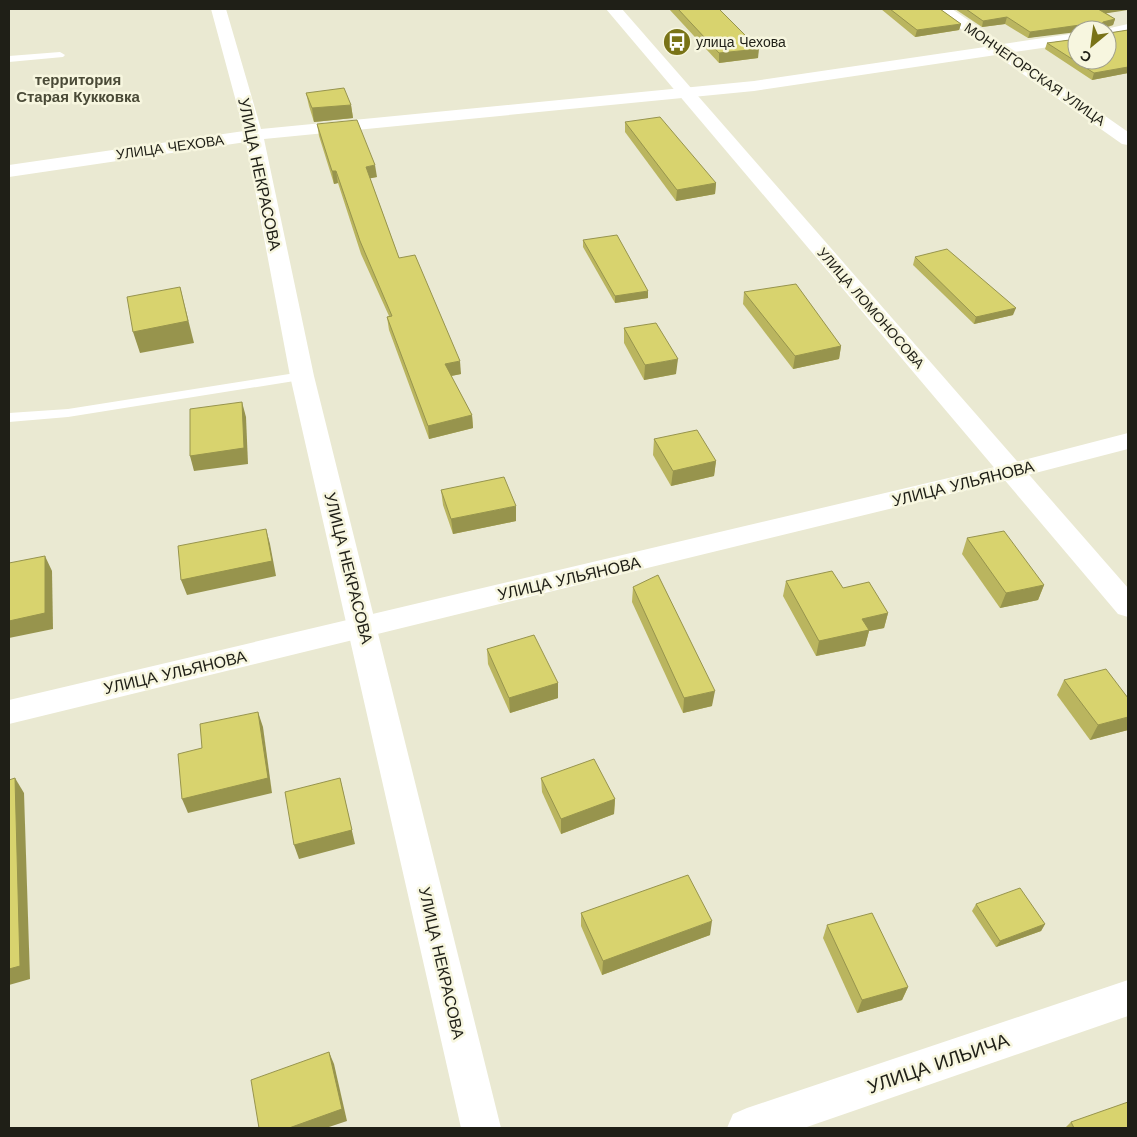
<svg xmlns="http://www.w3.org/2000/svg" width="1137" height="1137" viewBox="0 0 1137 1137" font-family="'Work Sans',sans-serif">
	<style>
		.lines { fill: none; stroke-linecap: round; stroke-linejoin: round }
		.service { fill: #fff; fill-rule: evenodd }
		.minor { fill: #fff; fill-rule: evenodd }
		.tertiary { fill: #fff; fill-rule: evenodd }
		.secondary { fill: #fff; fill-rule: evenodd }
		.wall { fill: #bab55f }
		.shaded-wall { fill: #97944d }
		.building { fill: #d8d36e; stroke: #97944d }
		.labels { text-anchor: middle; stroke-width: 5; stroke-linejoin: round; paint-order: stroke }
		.far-poi-label { font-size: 14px; fill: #1f1f17; stroke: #f7f6df; text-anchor: start }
		.far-street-label { font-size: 14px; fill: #1f1f17; stroke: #f7f6df }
		.far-neighbourhood-label { font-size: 15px; font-weight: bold; fill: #4a4a37; stroke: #f7f6df }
		.street-label { font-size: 16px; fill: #1f1f17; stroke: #f7f6df }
		.near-street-label { font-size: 19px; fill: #1f1f17; stroke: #f7f6df }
	</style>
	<rect width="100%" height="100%" fill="#eae9d2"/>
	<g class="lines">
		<g class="service">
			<polygon points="60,52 65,55 63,57 9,62 9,56"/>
			<polygon points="302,372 309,376 307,379 68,417 9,422 9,413 68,409"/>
		</g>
		<g class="minor">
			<polygon points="211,9 226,9 261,129 754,81 985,47 934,9 952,9 1003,44 1077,33 1077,43 1014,52 1128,132 1128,145 1122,144 996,55 754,91 264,139 314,376 501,1128 461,1128 290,376 246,142 9,177 9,165 244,131"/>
			<polygon points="1128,24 1128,34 1107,38 1107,30 1101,30"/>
			<polygon points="1128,980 1128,1016 804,1128 727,1128 733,1114 747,1108"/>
		</g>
		<polygon class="tertiary" points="606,9 622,9 1128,588 1128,617 1118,614"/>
		<polygon class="secondary" points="1128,433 1128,449 1012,479 9,724 9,700 1012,463"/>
	</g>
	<g class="wall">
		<polygon points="669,9 719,9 758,58 719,63"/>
		<polygon points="881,9 940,9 961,24 959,30 915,37"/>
		<polygon points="955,9 1128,9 1106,13 1115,19 1113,25 1108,27 1109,33 1128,30 1128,73 1092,80 1045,49 1047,43 1077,39 1107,30 1077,30 1028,38 1005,24 982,27"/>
		<polygon points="306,93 351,105 353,118 314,122 309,106"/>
		<polygon points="625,122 716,183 715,194 676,201 625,132"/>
		<polygon points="317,124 377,177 370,178 399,258 461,374 451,376 472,415 473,428 429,439 389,330 387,317 389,316 361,254 338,183 334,184 319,136"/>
		<polygon points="583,240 648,298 615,303 583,247"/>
		<polygon points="915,257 1013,315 974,324 913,265"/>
		<polygon points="744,292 841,346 839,359 793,369 743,304"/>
		<polygon points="624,328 676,374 644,380 624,343"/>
		<polygon points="654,439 716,461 714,476 671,486 653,455"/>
		<polygon points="441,490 516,521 453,534 443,505"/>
		<polygon points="967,538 1044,585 1038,600 1000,608 962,554"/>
		<polygon points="786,581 843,588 888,613 884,628 869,631 865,646 816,656 783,596"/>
		<polygon points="633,587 712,706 683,713 632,602"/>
		<polygon points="487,649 558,683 558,698 510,713 488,664"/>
		<polygon points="1064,680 1128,698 1128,730 1090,740 1057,695"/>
		<polygon points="541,778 615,799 614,814 561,834 542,792"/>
		<polygon points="976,904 1045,924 1041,931 996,947 972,911"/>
		<polygon points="581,913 710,935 602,975 581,926"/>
		<polygon points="827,925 908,987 902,1000 857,1013 823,938"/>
		<polygon points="1071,1122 1128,1128 1065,1128"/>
	</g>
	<g class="shaded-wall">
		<polygon points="1097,9 1128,9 1128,10 1095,15"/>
		<polygon points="1007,17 1005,24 982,27 983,21"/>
		<polygon points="1115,19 1113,25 1101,28 1103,22"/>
		<polygon points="961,24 959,30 915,37 917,30"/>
		<polygon points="1080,25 1079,30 1077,30 1077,32 1028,38 1030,32"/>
		<polygon points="759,49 758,58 719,63 719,53"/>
		<polygon points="1128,67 1128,73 1092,80 1094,73"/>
		<polygon points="351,105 353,118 314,122 312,108"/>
		<polygon points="375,165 377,177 367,179 366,167"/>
		<polygon points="332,171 336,171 338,183 334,184"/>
		<polygon points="716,183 715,194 676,201 677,190"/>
		<polygon points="180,287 194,343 140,353 133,332"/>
		<polygon points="648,291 648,298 615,303 615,296"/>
		<polygon points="1016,308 1013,315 974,324 976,317"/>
		<polygon points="841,346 839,359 793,369 795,356"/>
		<polygon points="678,359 676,374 644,380 645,365"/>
		<polygon points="460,361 461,374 446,377 445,364"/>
		<polygon points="242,402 246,417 248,464 194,471 190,456"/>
		<polygon points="472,415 473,428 429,439 428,426"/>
		<polygon points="716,461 714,476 671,486 673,471"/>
		<polygon points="516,506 516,521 453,534 451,519"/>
		<polygon points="266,529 270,544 276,576 187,595 181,580"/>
		<polygon points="45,556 52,571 53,629 9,638 9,621"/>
		<polygon points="1044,585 1038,600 1000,608 1006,593"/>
		<polygon points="888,613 884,628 869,631 865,646 816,656 819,641 862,619"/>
		<polygon points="558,683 558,698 510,713 509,698"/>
		<polygon points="715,691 712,706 683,713 684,698"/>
		<polygon points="258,712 263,727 272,793 188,813 182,799"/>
		<polygon points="1128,717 1128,730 1090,740 1098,725"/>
		<polygon points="15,778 24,793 30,979 9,985"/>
		<polygon points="340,778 355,844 299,859 294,845"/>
		<polygon points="615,799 614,814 561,834 561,819"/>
		<polygon points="712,921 710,935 602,975 603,961"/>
		<polygon points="1045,924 1041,931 996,947 1000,941"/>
		<polygon points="908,987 902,1000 857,1013 862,1000"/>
		<polygon points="329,1052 334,1064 347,1121 326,1128 289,1128"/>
	</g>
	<g class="building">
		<polygon points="678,9 719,9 759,49 719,53"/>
		<polygon points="890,9 940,9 961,24 917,30"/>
		<polygon points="966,9 1098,9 1115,19 1103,22 1102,25 1107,25 1109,33 1128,30 1128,67 1094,73 1047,43 1077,39 1077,60 1107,60 1107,30 1080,30 1080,25 1030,32 1007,17 983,21"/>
		<polygon points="344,88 351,105 312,108 306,93"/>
		<polygon points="660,117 716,183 677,190 625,122"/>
		<polygon points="357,120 375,165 366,167 399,258 415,255 460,361 445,364 472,415 428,426 387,317 392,316 360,241 336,171 332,171 317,124"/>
		<polygon points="617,235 648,291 615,296 583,240"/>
		<polygon points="947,249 1016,308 976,317 915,257"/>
		<polygon points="796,284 841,346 795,356 744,292"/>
		<polygon points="180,287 188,321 133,332 127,297"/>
		<polygon points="656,323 678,359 645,365 624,328"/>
		<polygon points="242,402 244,448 190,456 190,409"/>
		<polygon points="697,430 716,461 673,471 654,439"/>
		<polygon points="504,477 516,506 451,519 441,490"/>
		<polygon points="266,529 272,561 181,580 178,546"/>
		<polygon points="1004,531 1044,585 1006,593 967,538"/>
		<polygon points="45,556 45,613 9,621 9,563"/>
		<polygon points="832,571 843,588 869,582 888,613 862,619 869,630 819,641 786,581"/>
		<polygon points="658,575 715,691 684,698 633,587"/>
		<polygon points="534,635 558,683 509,698 487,649"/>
		<polygon points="1106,669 1128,698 1128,717 1098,725 1064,680"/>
		<polygon points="258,712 268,778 182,799 178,754 202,748 200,724"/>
		<polygon points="594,759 615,799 561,819 541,778"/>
		<polygon points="15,778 20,966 9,969 9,780"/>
		<polygon points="340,778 352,830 294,845 285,792"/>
		<polygon points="688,875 712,921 603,961 581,913"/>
		<polygon points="1020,888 1045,924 1000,941 976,904"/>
		<polygon points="872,913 908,987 862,1000 827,925"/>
		<polygon points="329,1052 342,1109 289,1128 259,1128 251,1080"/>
		<polygon points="1128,1102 1128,1128 1074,1128 1071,1122"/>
	</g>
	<defs>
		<symbol id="bus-disc" viewBox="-11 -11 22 22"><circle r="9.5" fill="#797317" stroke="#f7f6df"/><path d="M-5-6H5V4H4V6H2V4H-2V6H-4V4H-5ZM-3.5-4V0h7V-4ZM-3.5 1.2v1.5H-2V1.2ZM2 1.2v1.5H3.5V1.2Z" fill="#fff"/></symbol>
	</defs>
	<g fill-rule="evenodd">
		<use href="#bus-disc" x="661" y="26" width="32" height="32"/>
	</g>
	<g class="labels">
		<g class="far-poi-label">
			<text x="696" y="47">улица Чехова</text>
		</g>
		<g class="far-street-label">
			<text transform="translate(1035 74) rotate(35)" y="5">МОНЧЕГОРСКАЯ УЛИЦА</text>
			<text transform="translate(170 147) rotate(-8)" y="5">УЛИЦА ЧЕХОВА</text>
			<text transform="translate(871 308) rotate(49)" y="5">УЛИЦА ЛОМОНОСОВА</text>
		</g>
		<g class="far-neighbourhood-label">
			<text x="78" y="85">территория<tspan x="78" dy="17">Старая Кукковка</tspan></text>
		</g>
		<g class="street-label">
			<text transform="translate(260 174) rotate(78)" y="6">УЛИЦА НЕКРАСОВА</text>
			<text transform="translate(963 483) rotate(-14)" y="6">УЛИЦА УЛЬЯНОВА</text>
			<text transform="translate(349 568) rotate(76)" y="6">УЛИЦА НЕКРАСОВА</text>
			<text transform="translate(569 578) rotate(-13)" y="6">УЛИЦА УЛЬЯНОВА</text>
			<text transform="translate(175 672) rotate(-13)" y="6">УЛИЦА УЛЬЯНОВА</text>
			<text transform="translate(442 963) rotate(77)" y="6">УЛИЦА НЕКРАСОВА</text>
		</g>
		<g class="near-street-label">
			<text transform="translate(938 1063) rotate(-19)" y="7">УЛИЦА ИЛЬИЧА</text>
		</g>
	</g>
	<rect width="1137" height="1137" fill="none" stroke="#1f1f17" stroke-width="20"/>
	<g transform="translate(1092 45) rotate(209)"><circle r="24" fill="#f7f6df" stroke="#a1a08f"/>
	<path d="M0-4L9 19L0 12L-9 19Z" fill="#797317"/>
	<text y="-8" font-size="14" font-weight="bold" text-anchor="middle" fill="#1f1f17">С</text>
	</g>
</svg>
